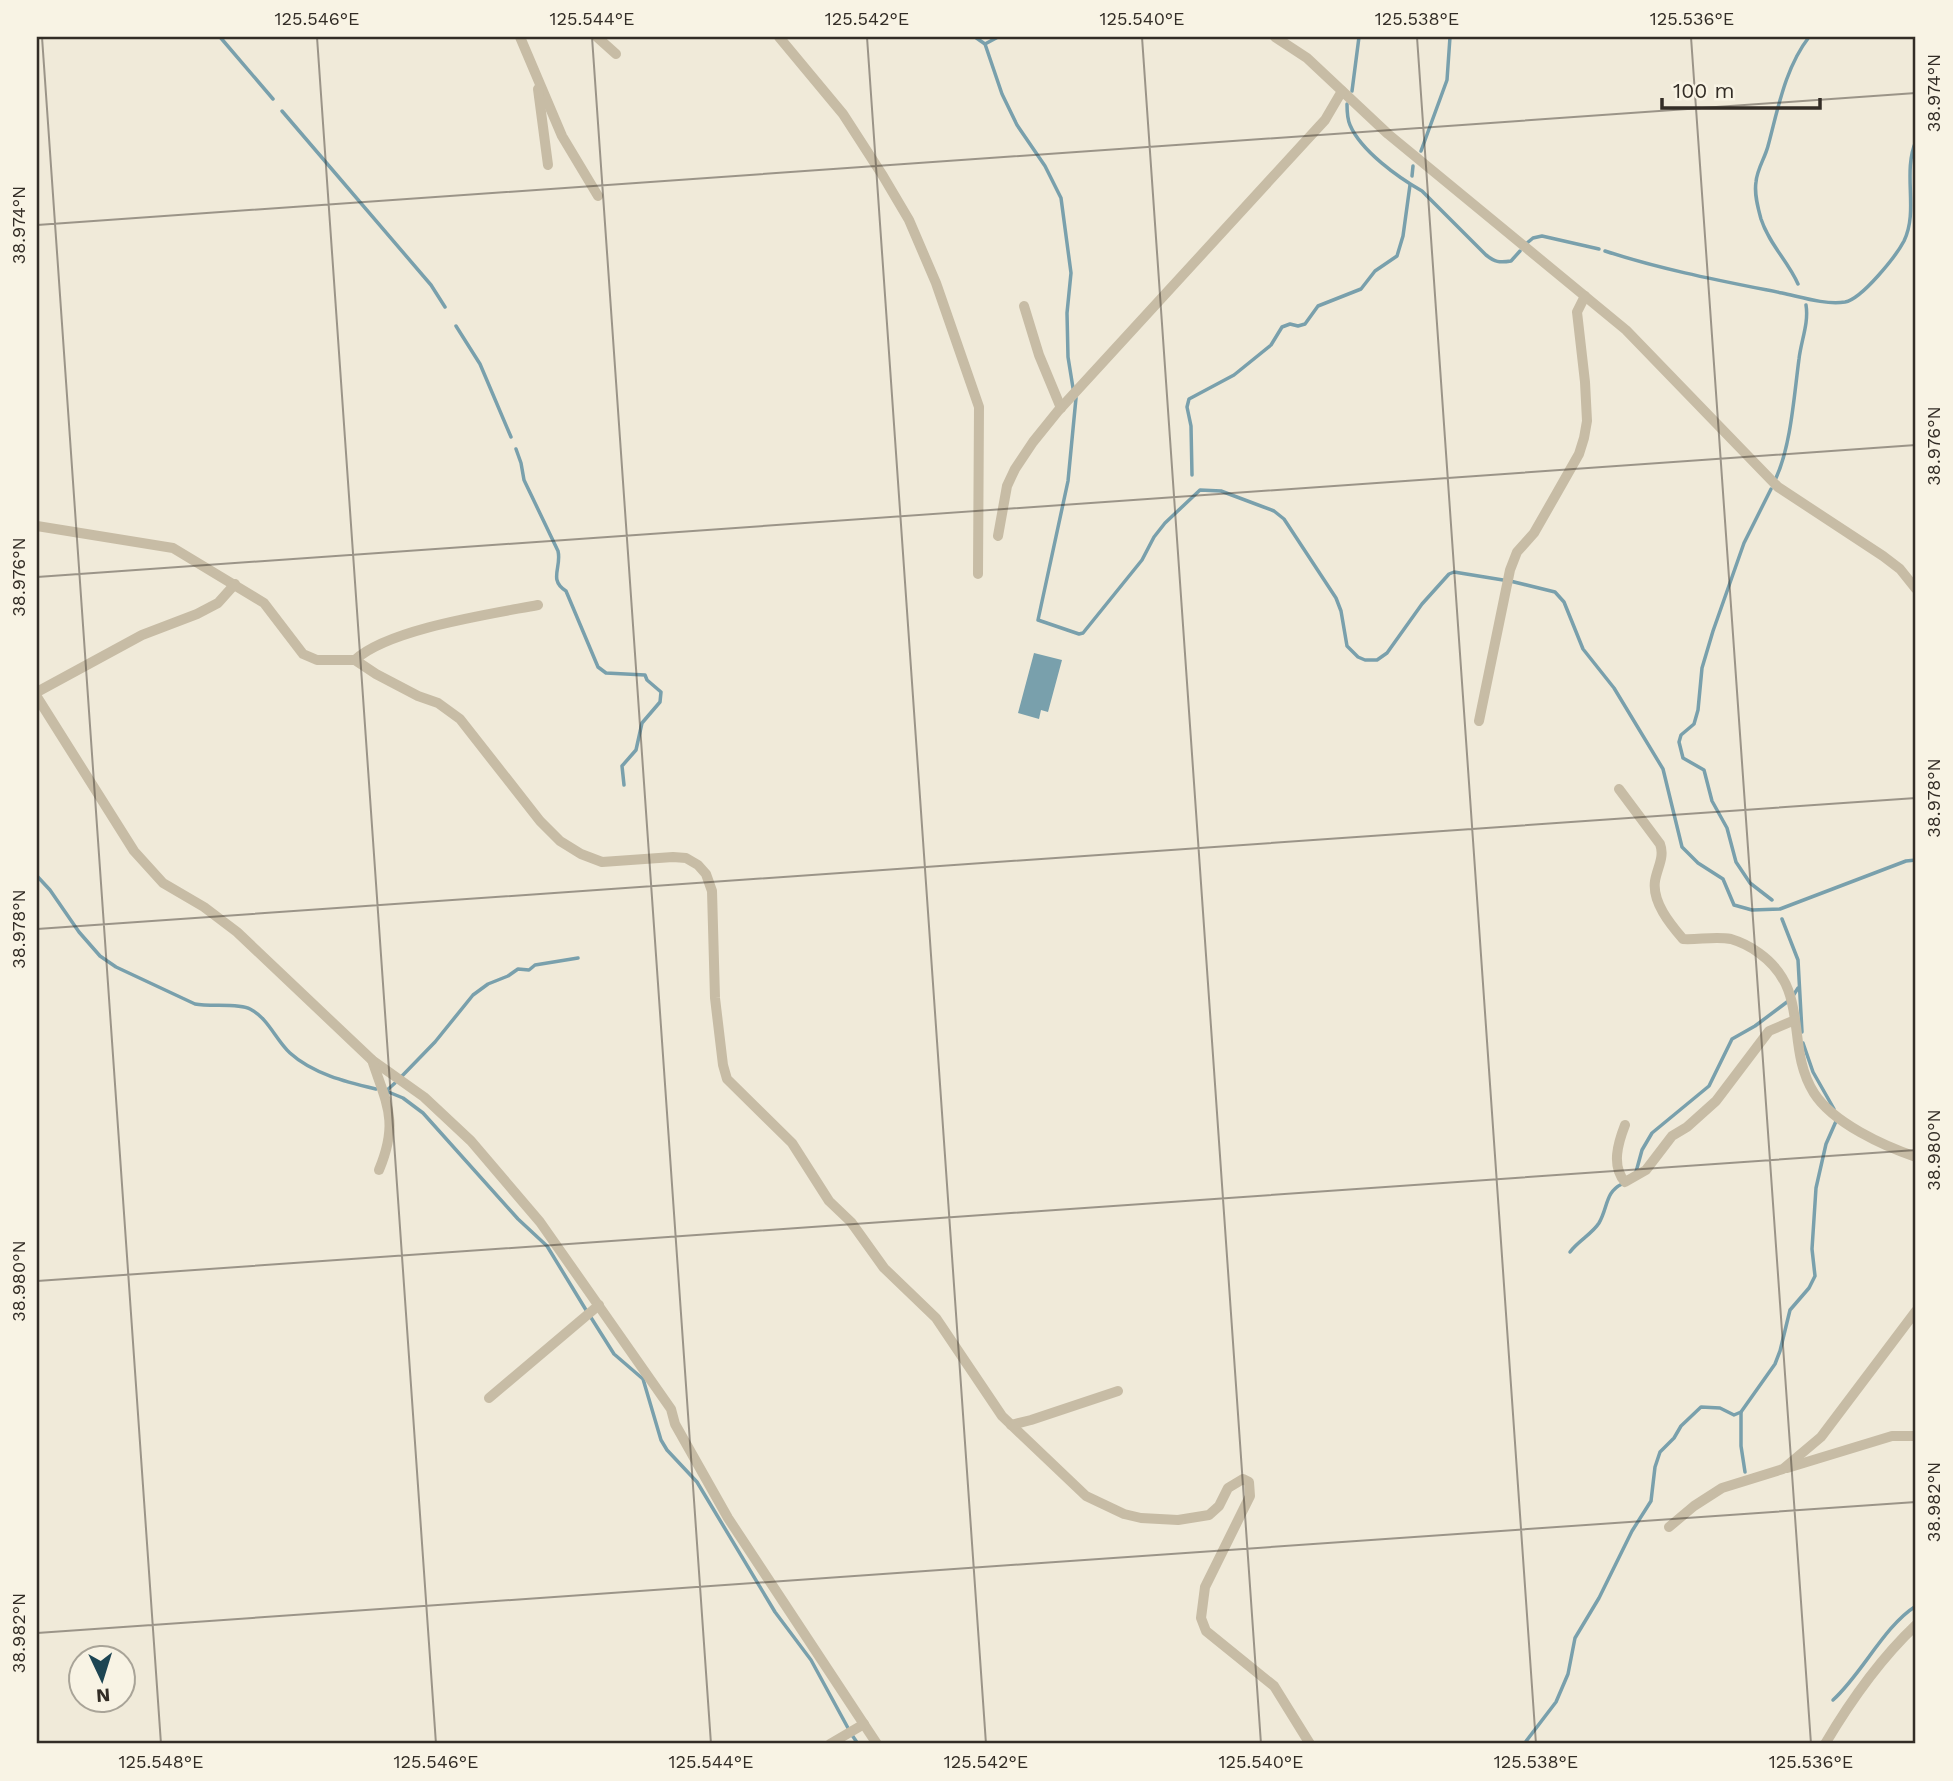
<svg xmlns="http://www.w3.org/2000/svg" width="1953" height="1781" viewBox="0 0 1953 1781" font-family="'Work Sans',sans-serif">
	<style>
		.water { fill: #79a0ac }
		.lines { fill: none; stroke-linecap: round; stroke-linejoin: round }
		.stream { stroke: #79a0ac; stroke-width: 3.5 }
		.street { stroke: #c7bca5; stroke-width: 10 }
		.ticks { fill: none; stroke: #332d26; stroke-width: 2; stroke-opacity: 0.45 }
		.neatline { fill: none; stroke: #332d26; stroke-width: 2.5 }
		.ticks-label { font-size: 18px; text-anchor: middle; fill: #332d26 }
	</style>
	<rect width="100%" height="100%" fill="#f0ead9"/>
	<polygon class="water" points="1034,653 1062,660 1048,712 1041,710 1039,719 1018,713"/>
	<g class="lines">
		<g class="stream">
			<polyline points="220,37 273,99"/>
			<polyline points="937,37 958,37"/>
			<polyline points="975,37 985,44 1002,94 1017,125 1045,166 1061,198 1071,273 1067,313 1068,357 1073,388"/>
			<polyline points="985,44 998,37"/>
			<polyline points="1352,91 1359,37"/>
			<path d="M1347 104C1347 111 1347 118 1350 125 1361 151 1399 178 1422 191L1486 255C1495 262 1499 263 1511 261L1520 251"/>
			<polyline points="282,111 431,285 445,307"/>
			<polyline points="1421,151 1447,80 1450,37"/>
			<polyline points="1412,176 1413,166"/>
			<polyline points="1527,243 1533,238 1542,236 1599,249"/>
			<path d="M1605 251C1663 270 1722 281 1782 293 1801 297 1825 305 1845 302 1862 299 1896 256 1904 241 1919 210 1902 173 1916 141"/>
			<path d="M1798 284C1788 261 1769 244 1761 219 1758 208 1754 194 1756 182 1757 169 1765 158 1768 146 1778 109 1785 68 1809 37"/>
			<polyline points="456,326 480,364 511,437"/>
			<polyline points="1076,398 1068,481 1038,620 1079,634 1083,633 1142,560 1154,537 1165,523 1200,490 1221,491 1274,511 1284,519 1336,598 1341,611 1347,646 1358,657 1365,660 1377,660 1387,653 1422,604 1449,574 1454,572 1503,580"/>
			<path d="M516 449 521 463 524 480 558 551C562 567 548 580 566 591L598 667 606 673 645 675 647 680 661 692 660 702 642 723 636 750 622 766 624 785"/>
			<polyline points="1192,475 1191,426 1187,407 1189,399 1234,375 1271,345 1282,327 1290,324 1298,326 1305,324 1318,306 1361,289 1375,271 1397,256 1403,236 1410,185"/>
			<path d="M1776 478C1791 445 1794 396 1799 359 1801 341 1809 323 1806 305"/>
			<polyline points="1771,489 1744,543 1713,631 1702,668 1698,710 1694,724 1681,735 1679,742 1683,758 1704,770 1712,801 1727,828 1736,862 1750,883 1772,900"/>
			<polyline points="1510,581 1555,592 1564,602 1583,649 1614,688 1663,769 1682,847 1698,863 1723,879 1734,905 1752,910 1780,909 1906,861 1916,860"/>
			<path d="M37 876 50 890 79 932 100 956 116 967 195 1004C210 1007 239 1003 250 1009 269 1019 275 1039 290 1053 313 1074 347 1082 376 1089"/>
			<polyline points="1782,919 1798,960 1802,1032"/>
			<polyline points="1803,1043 1813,1072 1834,1109"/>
			<polyline points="402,1076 435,1042 473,995 488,984 508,976 518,969 529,970 535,965 578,958"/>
			<polyline points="386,1091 403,1098 423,1113 518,1219 547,1246 586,1310"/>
			<polyline points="386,1091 395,1083"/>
			<polyline points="1636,1172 1642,1150 1652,1133 1709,1086 1732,1039 1755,1026 1791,999 1798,988"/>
			<path d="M1570 1252C1578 1241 1592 1234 1599 1223 1608 1208 1605 1192 1622 1184"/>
			<polyline points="590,1316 614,1354 643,1379 661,1440 667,1450 697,1482 775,1612 811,1660 848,1728"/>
			<polyline points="1745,1472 1741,1446 1741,1412 1775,1364 1780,1351 1790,1310 1809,1288 1815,1276 1812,1249 1816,1188 1826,1144 1837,1119"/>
			<path d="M1833 1700C1862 1674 1884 1626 1916 1606"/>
			<polyline points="852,1735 858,1744"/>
			<polyline points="1524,1744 1556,1702 1568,1674 1575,1638 1599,1598 1632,1531 1651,1501 1655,1467 1660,1452 1674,1438 1681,1426 1701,1407 1720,1408 1734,1415 1741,1412"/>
		</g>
		<g class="street">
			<polyline points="520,37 562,136 598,196"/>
			<polyline points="597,37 616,54"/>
			<polyline points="779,37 843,114 883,176 909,220 936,283 979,407 978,574"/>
			<polyline points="1275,37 1307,58 1388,134 1626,330 1778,487 1883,556 1900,569 1916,589"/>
			<polyline points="538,89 548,165"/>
			<polyline points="1024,306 1039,355 1061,408"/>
			<polyline points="37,526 173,548 264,603 303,654 317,660 355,660 376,674 418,696 438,703 460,719 540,821 560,841 581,854 602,862 673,857 686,858 698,865 706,874 712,891 715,998 723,1065 727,1079 792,1143 829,1201 851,1222 884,1268 936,1318 1002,1416 1086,1496 1124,1514 1141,1518 1178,1520 1209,1515 1219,1506 1228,1488 1243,1479 1249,1482 1250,1496 1205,1587 1201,1618 1206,1631 1274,1686 1310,1744"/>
			<polyline points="998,536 1007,486 1015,469 1033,442 1058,411 1325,120 1342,91"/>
			<path d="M355 660C388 629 491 614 538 605"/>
			<polyline points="37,692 142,635 197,614 218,603 235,584"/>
			<polyline points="37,697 134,851 163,883 204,907 237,932 372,1060 424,1097 471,1141 540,1222 671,1409 675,1424 728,1518 877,1744"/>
			<polyline points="1479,721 1510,570 1517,552 1534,533 1558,491 1579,454 1584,438 1587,421 1585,382 1577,312 1585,296"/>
			<path d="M1619 789 1660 844C1665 857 1657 868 1655 881 1652 902 1670 924 1683 939 1698 940 1715 936 1731 939 1741 942 1751 947 1759 953 1812 991 1784 1045 1814 1093 1833 1123 1884 1146 1916 1157"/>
			<path d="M372 1060C387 1105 399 1122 379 1170"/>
			<path d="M1625 1125C1618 1143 1611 1166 1625 1182L1646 1170 1672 1136 1687 1127 1716 1101 1769 1031 1795 1020"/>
			<polyline points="489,1398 599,1305"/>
			<polyline points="1011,1425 1031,1420 1118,1391"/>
			<polyline points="1787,1468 1892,1436 1916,1436"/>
			<polyline points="1669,1527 1694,1506 1722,1488 1783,1469 1821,1437 1916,1311"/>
			<polyline points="830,1744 864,1724"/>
			<path d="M1825 1744C1851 1700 1879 1660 1916 1625"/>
		</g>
	</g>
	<path class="ticks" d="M42 37 161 1744M317 37 436 1744M592 37 711 1744M867 37 986 1744M1142 37 1261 1744M1417 37 1536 1744M1691 37 1811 1744M37 225 1916 93M37 577 1916 445M37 929 1916 798M37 1281 1916 1150M37 1633 1916 1502"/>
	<rect width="1953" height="1781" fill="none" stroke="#f8f3e4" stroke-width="77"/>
	<g transform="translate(102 1679) rotate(176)"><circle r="33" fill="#f8f3e4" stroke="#a9a498" stroke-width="2"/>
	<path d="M0-5L12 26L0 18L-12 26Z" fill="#1d4553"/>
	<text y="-10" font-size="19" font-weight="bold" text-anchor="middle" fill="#332d26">N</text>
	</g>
	<path d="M1662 98v10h158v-10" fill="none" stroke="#332d26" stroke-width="3.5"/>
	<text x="1673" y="98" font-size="21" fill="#332d26" stroke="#f8f3e4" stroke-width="5" paint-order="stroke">100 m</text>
	<rect x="38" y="38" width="1876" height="1704" class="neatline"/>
	<g class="ticks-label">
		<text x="317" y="25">125.546°E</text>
		<text x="592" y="25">125.544°E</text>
		<text x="867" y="25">125.542°E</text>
		<text x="1142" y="25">125.540°E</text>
		<text x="1417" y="25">125.538°E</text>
		<text x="1692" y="25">125.536°E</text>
		<text transform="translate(1934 93) rotate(-90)" y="6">38.974°N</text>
		<text transform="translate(19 225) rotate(-90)" y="6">38.974°N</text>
		<text transform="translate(1934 446) rotate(-90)" y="6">38.976°N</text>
		<text transform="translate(19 577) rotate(-90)" y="6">38.976°N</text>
		<text transform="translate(1934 798) rotate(-90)" y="6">38.978°N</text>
		<text transform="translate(19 929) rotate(-90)" y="6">38.978°N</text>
		<text transform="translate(1934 1150) rotate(-90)" y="6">38.980°N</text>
		<text transform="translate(19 1281) rotate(-90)" y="6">38.980°N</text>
		<text transform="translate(1934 1502) rotate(-90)" y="6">38.982°N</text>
		<text transform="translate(19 1633) rotate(-90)" y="6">38.982°N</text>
		<text x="161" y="1768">125.548°E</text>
		<text x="436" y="1768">125.546°E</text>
		<text x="711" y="1768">125.544°E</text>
		<text x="986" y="1768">125.542°E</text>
		<text x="1261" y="1768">125.540°E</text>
		<text x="1536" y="1768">125.538°E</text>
		<text x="1811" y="1768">125.536°E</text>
	</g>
</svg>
